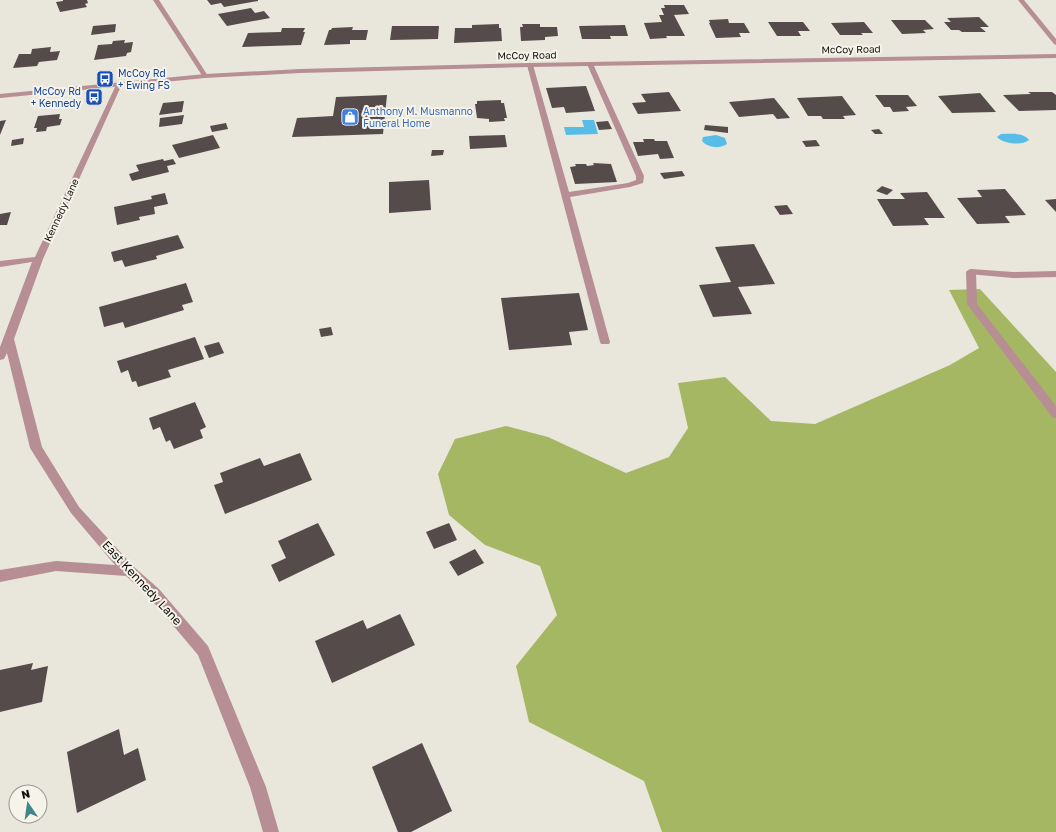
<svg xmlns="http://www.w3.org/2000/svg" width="1056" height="832" viewBox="0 0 1056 832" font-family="'Golos Text',sans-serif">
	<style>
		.forest { fill: #a6b764 }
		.water { fill: #57bde6 }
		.building { fill: #554b4a }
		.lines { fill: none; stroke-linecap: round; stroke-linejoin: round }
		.service { fill: #b68e93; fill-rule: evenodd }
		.minor { fill: #b68e93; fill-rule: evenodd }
		.tertiary { fill: #b68e93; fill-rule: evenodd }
		.labels { text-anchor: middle; stroke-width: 4; stroke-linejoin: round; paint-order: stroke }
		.far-street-label { font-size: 10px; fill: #100f0b; stroke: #f6f4ea }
		.far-transit-label { font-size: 10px; fill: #164399; stroke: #f6f4ea; text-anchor: start }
		.far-shop-label { font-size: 10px; fill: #366cbe; stroke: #f6f4ea; text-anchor: start }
		.street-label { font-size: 12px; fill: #100f0b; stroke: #f6f4ea }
	</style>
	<rect width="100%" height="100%" fill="#e9e7dc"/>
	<polygon class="forest" points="980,289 1056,372 1056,832 662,832 644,781 529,722 516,666 557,615 540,566 485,545 449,515 438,474 455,439 506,426 548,437 626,473 669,457 688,428 678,383 725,377 771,421 815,424 950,365 979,348 949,290"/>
	<g class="water">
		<polygon points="582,120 594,120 598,134 566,135 564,127 584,127"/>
		<path d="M1001 134C1010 134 1023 132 1029 140 1022 146 1003 144 997 137Z"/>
		<path d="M716 135 725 138 727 144C720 149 708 148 702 141L703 137Z"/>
	</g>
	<g class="building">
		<polygon points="63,0 87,0 88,3 85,4 87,7 60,12 56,2 63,1"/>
		<polygon points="207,0 258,0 258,1 224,7 221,3 211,5"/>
		<polygon points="664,5 684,5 689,14 674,15 685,36 666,36 667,38 650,39 644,23 662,22 659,15 664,15 661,8 665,8"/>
		<polygon points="251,8 255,13 264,11 270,18 227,26 218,14"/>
		<polygon points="979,17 989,27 980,27 986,32 962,32 959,30 951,30 944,22 951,22 947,18"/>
		<polygon points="728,19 729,23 744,23 750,33 739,33 741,37 716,38 709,23 710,23 709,20"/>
		<polygon points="891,20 925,20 934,29 923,30 926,33 902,34"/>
		<polygon points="768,22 803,22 810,31 798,31 801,36 777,36"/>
		<polygon points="864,22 873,33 861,33 863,35 840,35 831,23"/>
		<polygon points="116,24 115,32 91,35 93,26"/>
		<polygon points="499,24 499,28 501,28 502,41 454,43 455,28 472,28 472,25"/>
		<polygon points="522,24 540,24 540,27 557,27 558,36 545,37 545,40 521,41 520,27 523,27"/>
		<polygon points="625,25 628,36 610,36 611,39 582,39 579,26"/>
		<polygon points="392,26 439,26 438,39 390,40"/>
		<polygon points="353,27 352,30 368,30 366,40 350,40 350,44 324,45 329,30 331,30 332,28"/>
		<polygon points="282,28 305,28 303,32 305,32 301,45 242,47 248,33 281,32"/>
		<polygon points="125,40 124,43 133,42 131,52 127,53 126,56 94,60 98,45 112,44 113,41"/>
		<polygon points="51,47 50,52 60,51 57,60 39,62 37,66 13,68 19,54 31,54 32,49"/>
		<polygon points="586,86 595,111 566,113 564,107 552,108 546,88"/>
		<polygon points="669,92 681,111 638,114 632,103 646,102 641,94"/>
		<polygon points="1028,92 1052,92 1056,95 1056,110 1019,111 1003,95 1031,94"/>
		<polygon points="980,93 996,112 952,113 938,96"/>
		<polygon points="387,95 383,134 292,137 297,118 333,116 336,97"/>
		<polygon points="875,95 908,95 917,106 906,107 909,111 893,112 890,107 884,107"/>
		<polygon points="842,96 856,115 843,116 845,119 823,119 821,116 808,116 797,98"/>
		<polygon points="774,98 790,118 777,119 773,114 739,117 729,102"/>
		<polygon points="501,100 501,103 504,103 507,118 504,118 505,121 489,122 489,119 477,118 475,104 477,104 477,101"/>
		<polygon points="184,101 182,112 159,115 163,103"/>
		<polygon points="60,114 59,119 62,119 60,125 47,127 46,131 36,132 37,128 34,128 38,116"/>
		<polygon points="184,115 182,124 159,127 160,118"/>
		<polygon points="6,120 0,135 0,121"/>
		<polygon points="608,121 612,129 599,130 596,122"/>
		<polygon points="226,123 228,129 212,132 210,126"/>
		<polygon points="705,125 728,127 728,133 704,130"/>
		<polygon points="879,129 883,134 875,134 871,130"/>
		<polygon points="213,135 220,148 179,158 172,145"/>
		<polygon points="505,135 507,147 470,149 469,136"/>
		<polygon points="24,138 23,144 11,146 12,140"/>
		<polygon points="643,139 654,139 655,141 667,141 674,158 660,159 658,154 638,156 633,142 644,142"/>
		<polygon points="816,140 820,146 806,147 802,141"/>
		<polygon points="432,150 444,150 443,155 431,156"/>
		<polygon points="163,159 164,161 173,159 176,164 167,166 169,172 132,181 129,174 139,171 136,165"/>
		<polygon points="593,163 611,164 617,182 575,184 570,167 576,166 575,164 586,164 587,166 594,165"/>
		<polygon points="682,171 685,176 664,179 660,173"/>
		<polygon points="429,180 431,210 389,213 389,182"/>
		<polygon points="882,186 893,190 887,195 876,191"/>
		<polygon points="1005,189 1026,215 1005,216 1010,223 977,224 957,198 982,197 977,190"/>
		<polygon points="927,192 945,218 924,218 929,225 893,226 877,199 905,199 900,193"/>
		<polygon points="165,193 168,204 154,207 155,214 139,217 140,220 117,225 114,207 152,199 151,196"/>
		<polygon points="1056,199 1056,212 1045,200"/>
		<polygon points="787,205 793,214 780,215 774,206"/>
		<polygon points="11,212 7,225 0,225 0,214"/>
		<polygon points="178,235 184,248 156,256 157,259 125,267 122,260 114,262 111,252"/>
		<polygon points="754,244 775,284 738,287 752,314 713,317 699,285 731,282 715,247"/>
		<polygon points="186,283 193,302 182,305 184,310 125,328 123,322 104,327 99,307"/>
		<polygon points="579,293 588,330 569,332 572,345 509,350 501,298"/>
		<polygon points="331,327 333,335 321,337 319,329"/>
		<polygon points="195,337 204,359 168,370 171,377 138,387 136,381 132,382 128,370 121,373 117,361"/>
		<polygon points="219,342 224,353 209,358 204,346"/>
		<polygon points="195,402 206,427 200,430 203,438 174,449 170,440 166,442 160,427 153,430 149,418"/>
		<polygon points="300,453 312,480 225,514 214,485 223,482 220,473 260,458 264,466"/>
		<polygon points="318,523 335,555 279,582 271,565 286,558 278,541"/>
		<polygon points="449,523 457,540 434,549 426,532"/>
		<polygon points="475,549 484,563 458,576 449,562"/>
		<polygon points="400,614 415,645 332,683 315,641 363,620 367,629"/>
		<polygon points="33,663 31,670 48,666 42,702 0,712 0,670"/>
		<polygon points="119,729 124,755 138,748 146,780 77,813 67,752"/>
		<polygon points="422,743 452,811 411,832 398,832 372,767"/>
	</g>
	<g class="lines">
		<g class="service">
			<polygon points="530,63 533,65 569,192 628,183 636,180 636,176 587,64 590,62 593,64 644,176 643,183 630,187 570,197 610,342 609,344 601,344 600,342 527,65"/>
			<polygon points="971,269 976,272 977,304 1056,406 1056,418 1052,417 967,304 966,272"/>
		</g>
		<g class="minor">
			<polygon points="153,0 159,0 208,76 207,77 203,77"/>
			<polygon points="1018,0 1024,0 1056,39 1056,45 1054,44"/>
			<polygon points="117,83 122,84 43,259 14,339 42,447 79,507 134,567 159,589 208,646 266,787 279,832 263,832 250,787 198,655 149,597 126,576 56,571 0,582 0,570 56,561 115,565 71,513 30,448 7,353 4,359 0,360 0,347 32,262 0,267 0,261 35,257"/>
			<polygon points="971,269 1013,272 1056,271 1056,277 1013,278 968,274 966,272 968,270"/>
		</g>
		<polygon class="tertiary" points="1056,54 1056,58 530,67 300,73 205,78 0,98 0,94 205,74 300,69 530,63"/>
	</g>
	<defs>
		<symbol id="bus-square" viewBox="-11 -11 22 22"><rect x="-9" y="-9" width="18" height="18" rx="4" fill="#1a4fb4" stroke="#f6f4ea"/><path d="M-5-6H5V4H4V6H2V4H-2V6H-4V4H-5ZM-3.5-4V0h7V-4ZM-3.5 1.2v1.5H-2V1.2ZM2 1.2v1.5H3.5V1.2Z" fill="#fff"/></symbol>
		<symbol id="shop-square" viewBox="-11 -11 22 22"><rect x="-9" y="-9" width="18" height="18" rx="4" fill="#3f7fe0" stroke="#f6f4ea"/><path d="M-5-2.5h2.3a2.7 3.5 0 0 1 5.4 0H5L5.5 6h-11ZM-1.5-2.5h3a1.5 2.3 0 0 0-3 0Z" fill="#fff"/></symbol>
	</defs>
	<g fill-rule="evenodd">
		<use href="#bus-square" x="95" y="69" width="20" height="20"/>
		<use href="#bus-square" x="84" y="87" width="20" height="20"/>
		<use href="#shop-square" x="340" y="107" width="20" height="20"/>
	</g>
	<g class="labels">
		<g class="far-street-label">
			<text transform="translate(851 49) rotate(-1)" y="4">McCoy Road</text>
			<text transform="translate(527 55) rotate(-1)" y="4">McCoy Road</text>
			<text transform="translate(61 210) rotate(-65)" y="4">Kennedy Lane</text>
		</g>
		<g class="far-transit-label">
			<text x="118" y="77">McCoy Rd<tspan x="118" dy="12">+ Ewing FS</tspan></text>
			<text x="81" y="95" text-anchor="end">McCoy Rd<tspan x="81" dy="12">+ Kennedy</tspan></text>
		</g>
		<g class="far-shop-label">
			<text x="363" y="115">Anthony M. Musmanno<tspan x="363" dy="12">Funeral Home</tspan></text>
		</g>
		<g class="street-label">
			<text transform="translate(142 583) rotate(47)" y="4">East Kennedy Lane</text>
		</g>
	</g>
	<g transform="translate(28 804) rotate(347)"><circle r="19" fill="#f6f4ea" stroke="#9a9891"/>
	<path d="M0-3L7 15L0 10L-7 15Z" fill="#3e8687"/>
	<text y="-6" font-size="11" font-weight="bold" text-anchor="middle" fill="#100f0b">N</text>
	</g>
</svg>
